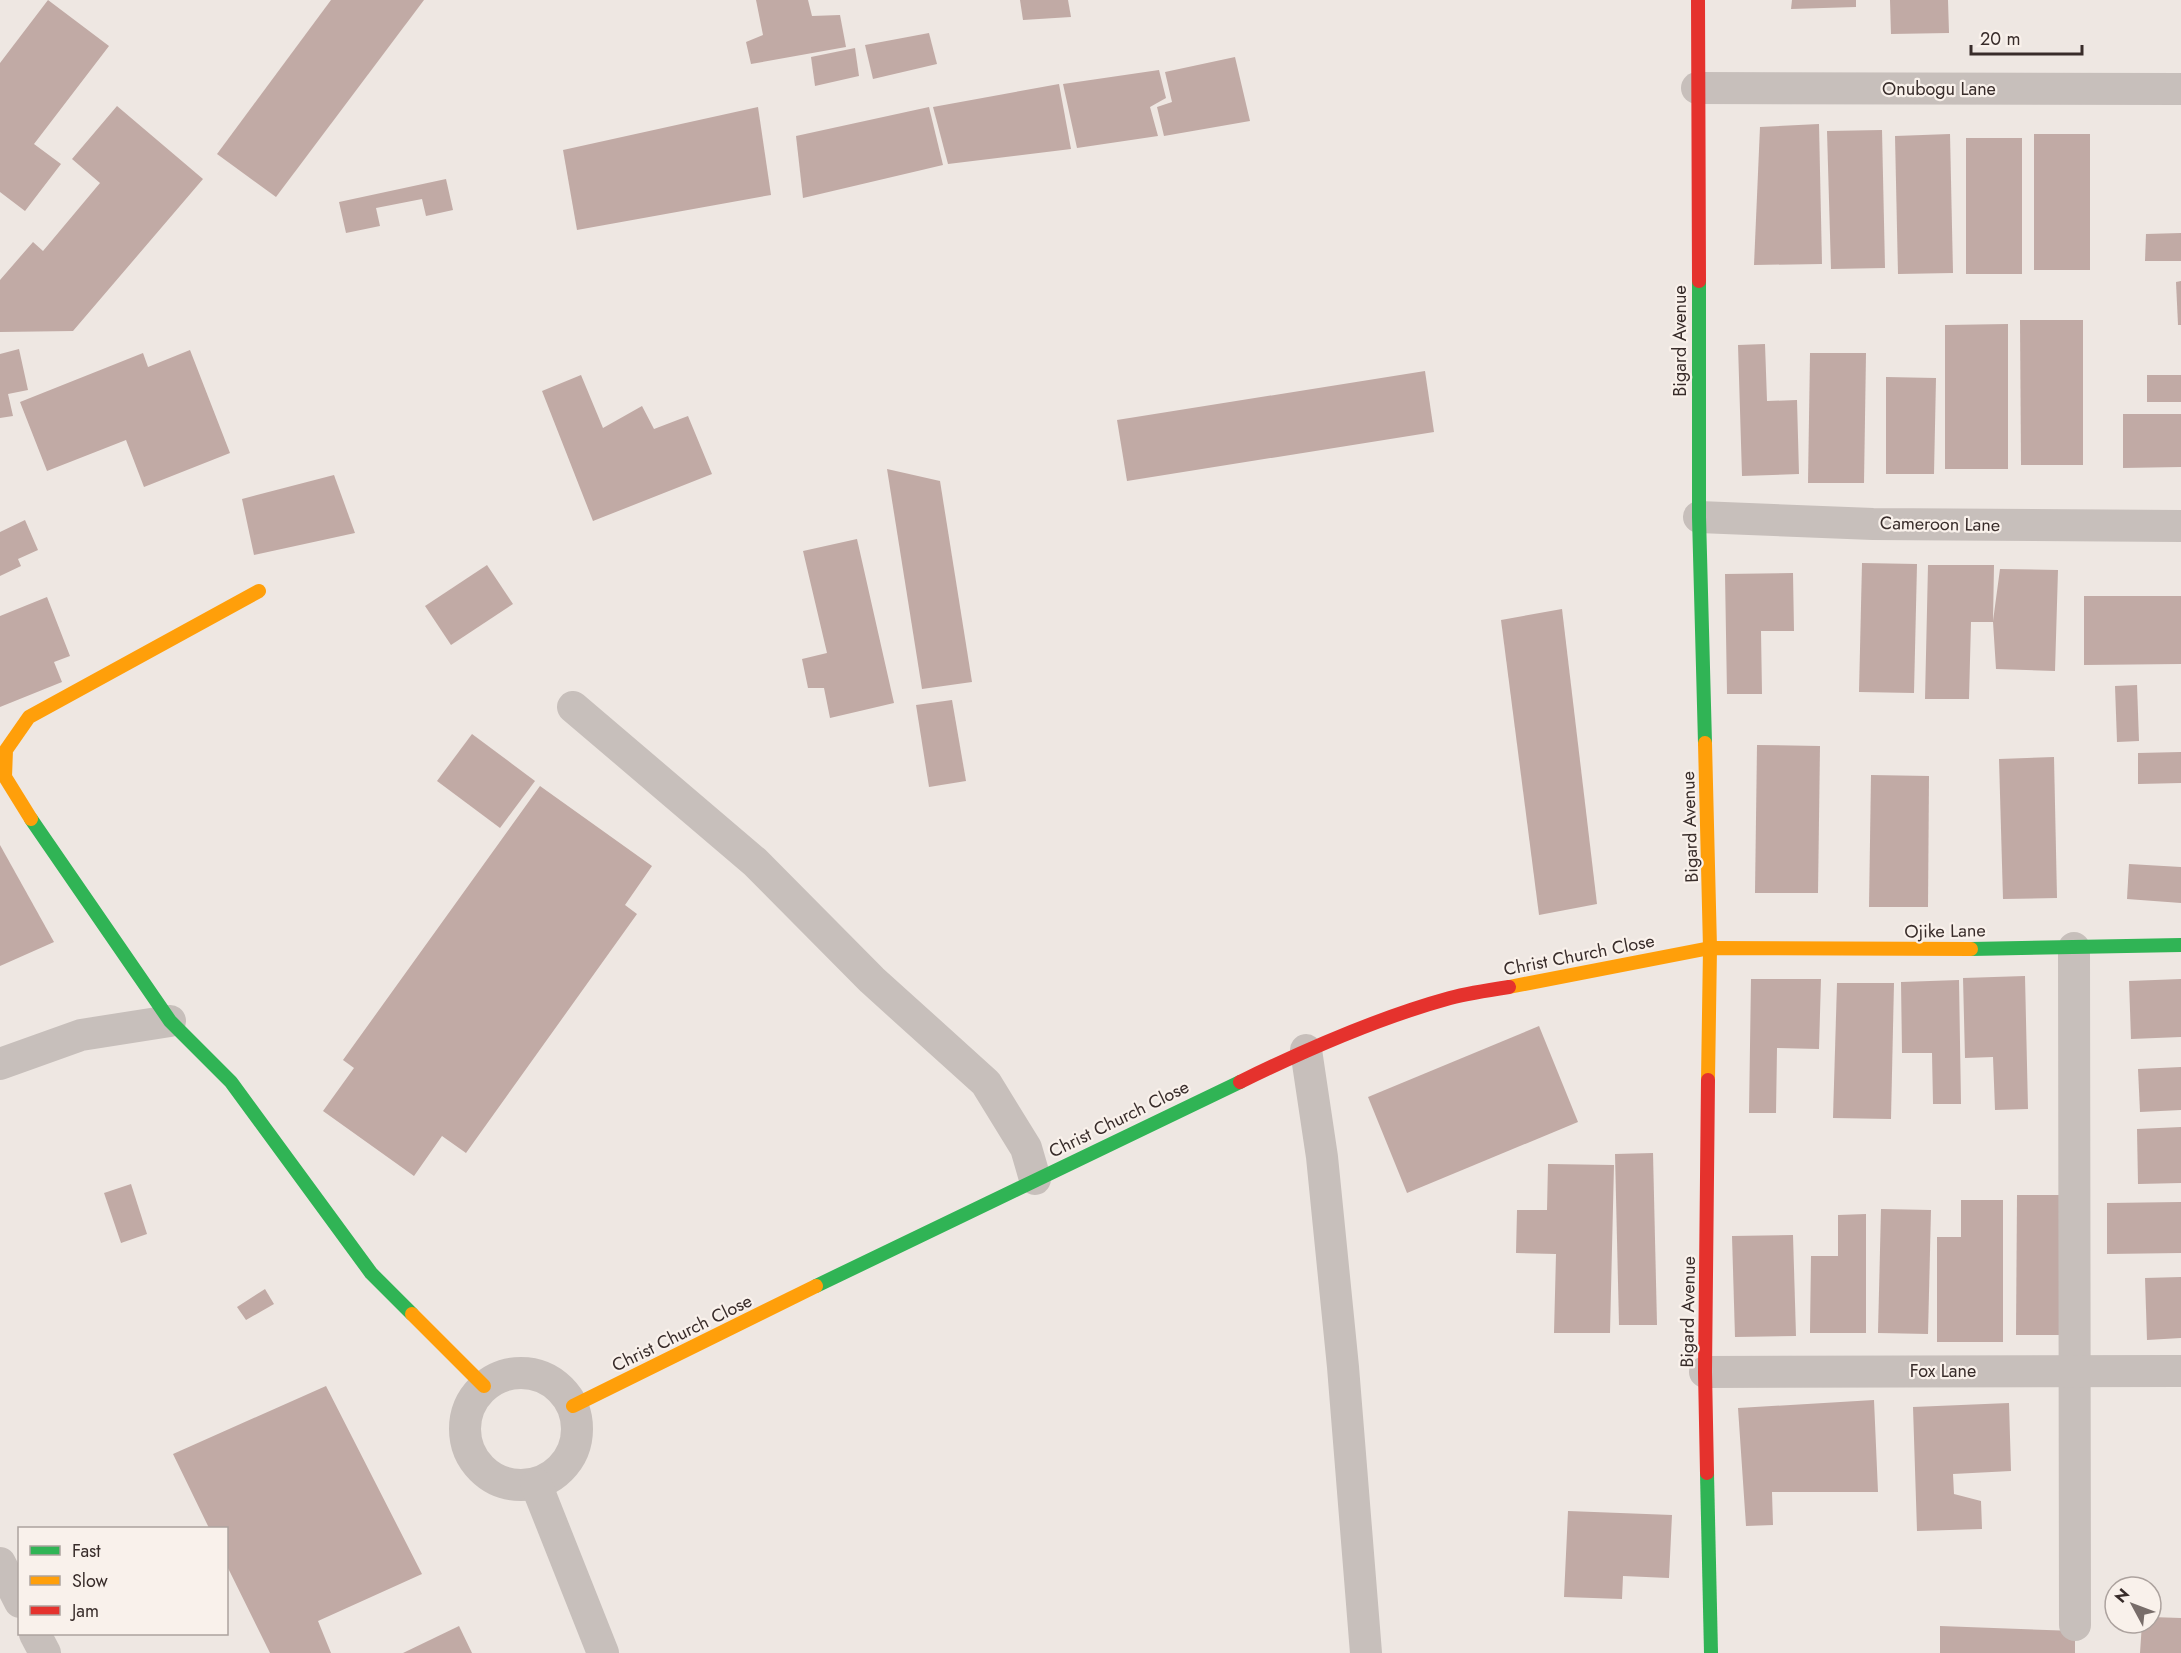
<svg xmlns="http://www.w3.org/2000/svg" width="2181" height="1653" viewBox="0 0 2181 1653" font-family="Jost,sans-serif">
	<style>
		.building { fill: #c1aaa5 }
		.lines { fill: none; stroke-linecap: round; stroke-linejoin: round }
		.street { stroke: #c7bfbb; stroke-width: 32 }
		.fast { stroke: #30b455; stroke-width: 14 }
		.slow { stroke: #ff9f0a; stroke-width: 14 }
		.jam { stroke: #e5322d; stroke-width: 14 }
		.labels { text-anchor: middle; stroke-width: 4.5; stroke-linejoin: round; paint-order: stroke }
		.street-label { font-size: 18px; fill: #382c2a; stroke: #f9f1eb }
	</style>
	<rect width="100%" height="100%" fill="#eee7e2"/>
	<g class="building">
		<polygon points="48,0 109,46 34,144 61,164 25,211 0,192 0,63"/>
		<polygon points="331,0 424,0 276,197 217,154"/>
		<polygon points="756,0 808,0 812,16 840,15 846,47 751,64 746,42 763,35"/>
		<polygon points="1020,0 1068,0 1071,17 1023,20"/>
		<polygon points="1792,0 1856,0 1856,7 1791,9"/>
		<polygon points="1890,0 1948,0 1949,33 1891,34"/>
		<polygon points="929,33 937,64 873,79 865,45"/>
		<polygon points="855,48 859,76 815,86 811,57"/>
		<polygon points="1235,57 1250,121 1164,136 1157,107 1172,102 1165,72"/>
		<polygon points="1159,70 1166,98 1150,107 1158,136 1077,148 1063,84"/>
		<polygon points="1059,84 1071,149 948,164 933,107"/>
		<polygon points="117,106 203,179 73,331 0,332 0,280 33,242 43,251 100,183 72,159"/>
		<polygon points="758,107 771,195 577,230 563,150"/>
		<polygon points="929,107 943,165 803,198 796,136"/>
		<polygon points="1819,124 1822,264 1754,265 1760,127"/>
		<polygon points="1882,130 1885,268 1831,269 1827,131"/>
		<polygon points="1950,134 1953,273 1898,274 1895,136"/>
		<rect x="2034" y="134" width="56" height="136"/>
		<rect x="1966" y="138" width="56" height="136"/>
		<polygon points="446,179 453,210 426,216 422,199 376,208 380,226 346,233 339,202"/>
		<polygon points="2181,233 2181,261 2145,261 2146,234"/>
		<polygon points="2181,281 2181,325 2178,325 2176,282"/>
		<polygon points="2020,320 2083,320 2083,465 2021,465"/>
		<polygon points="2008,324 2008,469 1945,469 1945,325"/>
		<polygon points="1765,344 1767,401 1797,400 1799,474 1742,476 1738,345"/>
		<polygon points="19,349 28,390 8,394 13,416 0,418 0,354"/>
		<polygon points="190,350 230,453 144,487 126,440 47,471 20,402 143,353 148,367"/>
		<polygon points="1810,353 1866,353 1864,483 1808,483"/>
		<polygon points="1425,371 1434,432 1127,481 1117,420"/>
		<polygon points="581,375 603,428 642,406 654,429 688,416 712,474 593,521 542,391"/>
		<rect x="2147" y="375" width="34" height="27"/>
		<polygon points="1886,377 1936,378 1934,474 1886,474"/>
		<polygon points="2123,414 2181,414 2181,467 2123,468"/>
		<polygon points="887,469 940,481 972,682 922,689"/>
		<polygon points="334,475 355,533 254,555 242,499"/>
		<polygon points="25,520 38,550 18,559 21,566 0,576 0,532"/>
		<polygon points="857,539 894,703 830,718 824,688 808,688 802,659 827,653 803,551"/>
		<polygon points="1862,563 1917,564 1914,693 1859,692"/>
		<polygon points="487,565 513,604 451,645 425,606"/>
		<polygon points="1928,565 1994,565 1993,621 2000,569 2058,570 2055,671 1996,669 1993,622 1971,622 1969,699 1925,699"/>
		<polygon points="1793,573 1794,631 1761,631 1762,694 1727,694 1725,574"/>
		<polygon points="2084,596 2181,596 2181,664 2084,665"/>
		<polygon points="47,597 70,656 54,662 62,682 0,707 0,616"/>
		<polygon points="1562,609 1597,904 1539,915 1501,620"/>
		<polygon points="2137,685 2139,741 2117,742 2115,686"/>
		<polygon points="952,700 966,781 929,787 916,705"/>
		<polygon points="472,734 535,781 500,828 437,781"/>
		<polygon points="1757,745 1820,746 1818,893 1755,893"/>
		<polygon points="2181,752 2181,783 2138,784 2138,753"/>
		<polygon points="2054,757 2057,898 2003,899 1999,759"/>
		<polygon points="1871,775 1929,776 1928,907 1869,907"/>
		<polygon points="540,786 652,866 625,905 637,914 466,1153 442,1136 414,1176 323,1111 354,1068 343,1060"/>
		<polygon points="0,845 54,942 0,966"/>
		<polygon points="2129,864 2181,867 2181,903 2127,899"/>
		<polygon points="2025,976 2028,1109 1995,1110 1993,1057 1965,1058 1963,978"/>
		<polygon points="1751,979 1821,979 1819,1049 1777,1048 1776,1113 1749,1113"/>
		<polygon points="2181,979 2181,1037 2131,1039 2129,981"/>
		<polygon points="1959,980 1961,1104 1933,1104 1932,1053 1902,1053 1901,982"/>
		<polygon points="1837,983 1894,983 1891,1119 1833,1118"/>
		<polygon points="1539,1026 1578,1122 1407,1193 1368,1097"/>
		<polygon points="2181,1067 2181,1110 2140,1112 2138,1069"/>
		<polygon points="2181,1127 2181,1183 2138,1184 2137,1129"/>
		<polygon points="1653,1153 1657,1325 1619,1325 1615,1154"/>
		<polygon points="1548,1164 1614,1165 1610,1333 1554,1333 1556,1254 1516,1253 1517,1210 1547,1210"/>
		<polygon points="131,1184 147,1234 121,1243 104,1193"/>
		<polygon points="2017,1195 2066,1195 2064,1335 2016,1335"/>
		<polygon points="1961,1200 2003,1200 2003,1342 1937,1342 1937,1237 1961,1237"/>
		<polygon points="2181,1202 2181,1253 2107,1254 2107,1203"/>
		<polygon points="1881,1209 1931,1210 1928,1334 1878,1333"/>
		<polygon points="1866,1214 1866,1333 1810,1333 1811,1256 1838,1256 1838,1215"/>
		<polygon points="1793,1235 1796,1336 1735,1337 1732,1236"/>
		<polygon points="2181,1277 2181,1338 2147,1340 2145,1278"/>
		<polygon points="265,1289 274,1304 246,1320 237,1307"/>
		<polygon points="326,1386 422,1574 318,1621 331,1653 270,1653 226,1564 226,1528 209,1528 173,1454"/>
		<polygon points="1874,1400 1878,1492 1772,1492 1773,1525 1746,1526 1738,1408"/>
		<polygon points="2009,1403 2011,1471 1953,1474 1954,1494 1981,1501 1982,1529 1917,1531 1913,1407"/>
		<polygon points="1568,1511 1672,1515 1669,1578 1623,1576 1622,1599 1564,1597"/>
		<polygon points="2151,1617 2181,1618 2181,1653 2140,1653 2142,1623 2151,1623"/>
		<polygon points="459,1626 472,1653 403,1653"/>
		<polygon points="1940,1626 2075,1631 2075,1653 1940,1653"/>
	</g>
	<g class="lines">
		<g class="street">
			<polyline points="1697,88 2181,89"/>
			<polyline points="1699,517 1873,524 2181,526"/>
			<polyline points="573,707 755,862 872,980 986,1083 1026,1148 1035,1179"/>
			<polyline points="2074,948 2075,1625"/>
			<polyline points="1306,1050 1322,1157 1343,1367 1366,1653"/>
			<polyline points="0,1064 81,1035 170,1021"/>
			<polyline points="1705,1372 2181,1371"/>
			<circle cx="521" cy="1429" r="56"/>
			<polyline points="536,1484 603,1653"/>
			<polyline points="0,1563 20,1602"/>
			<polyline points="35,1634 45,1653"/>
		</g>
		<g class="fast">
			<polyline points="1699,281 1699,517 1705,743"/>
			<polyline points="31,819 170,1021 231,1082 371,1273 412,1314"/>
			<polyline points="1971,949 2181,945"/>
			<polyline points="816,1286 1240,1082"/>
			<polyline points="1707,1473 1711,1653"/>
		</g>
		<g class="slow">
			<polyline points="1705,743 1710,948 1708,1080"/>
			<polyline points="31,819 5,777 6,750 29,717 259,591"/>
			<polyline points="1509,987 1710,948 1971,949"/>
			<polyline points="412,1314 484,1386"/>
			<polyline points="573,1406 816,1286"/>
		</g>
		<g class="jam">
			<polyline points="1698,0 1699,281"/>
			<path d="M1240 1082C1307 1049 1377 1018 1450 998 1469 993 1489 990 1509 987"/>
			<polyline points="1707,1473 1705,1372 1708,1080"/>
		</g>
	</g>
	<g class="labels">
		<g class="street-label">
			<text x="1939" y="95">Onubogu Lane</text>
			<text transform="translate(1680 341) rotate(-90)" y="6">Bigard Avenue</text>
			<text transform="translate(1940 524) rotate(1)" y="6">Cameroon Lane</text>
			<text transform="translate(1690 827) rotate(-92)" y="6">Bigard Avenue</text>
			<text transform="translate(1945 931) rotate(-1)" y="6">Ojike Lane</text>
			<text transform="translate(1579 955) rotate(-11)" y="6">Christ Church Close</text>
			<text transform="translate(1119 1119) rotate(-26)" y="6">Christ Church Close</text>
			<text transform="translate(1688 1312) rotate(-89)" y="6">Bigard Avenue</text>
			<text transform="translate(682 1333) rotate(-26)" y="6">Christ Church Close</text>
			<text x="1943" y="1377">Fox Lane</text>
		</g>
	</g>
	<rect x="18" y="1527" width="210" height="108" fill="#f9f1eb" stroke="#aca29e" stroke-width="1.5"/>
	<rect x="30" y="1546" width="30" height="9" fill="#30b455" stroke="#aca29e" stroke-width="1.5"/>
	<text x="72" y="1557" font-size="18" fill="#382c2a">Fast</text>
	<rect x="30" y="1576" width="30" height="9" fill="#ff9f0a" stroke="#aca29e" stroke-width="1.5"/>
	<text x="72" y="1587" font-size="18" fill="#382c2a">Slow</text>
	<rect x="30" y="1606" width="30" height="9" fill="#e5322d" stroke="#aca29e" stroke-width="1.5"/>
	<text x="72" y="1617" font-size="18" fill="#382c2a">Jam</text>
	<g transform="translate(2133 1605) rotate(311)"><circle r="28" fill="#f9f1eb" stroke="#aca29e" stroke-width="1.5"/>
	<path d="M0-4.5L10 22L0 15L-10 22Z" fill="#786d6a"/>
	<text y="-9" font-size="16" font-weight="bold" text-anchor="middle" fill="#382c2a">N</text>
	</g>
	<path d="M1971 45v9h111v-9" fill="none" stroke="#382c2a" stroke-width="3"/>
	<text x="1980" y="45" font-size="18" fill="#382c2a" stroke="#f9f1eb" stroke-width="4.5" paint-order="stroke">20 m</text>
</svg>
